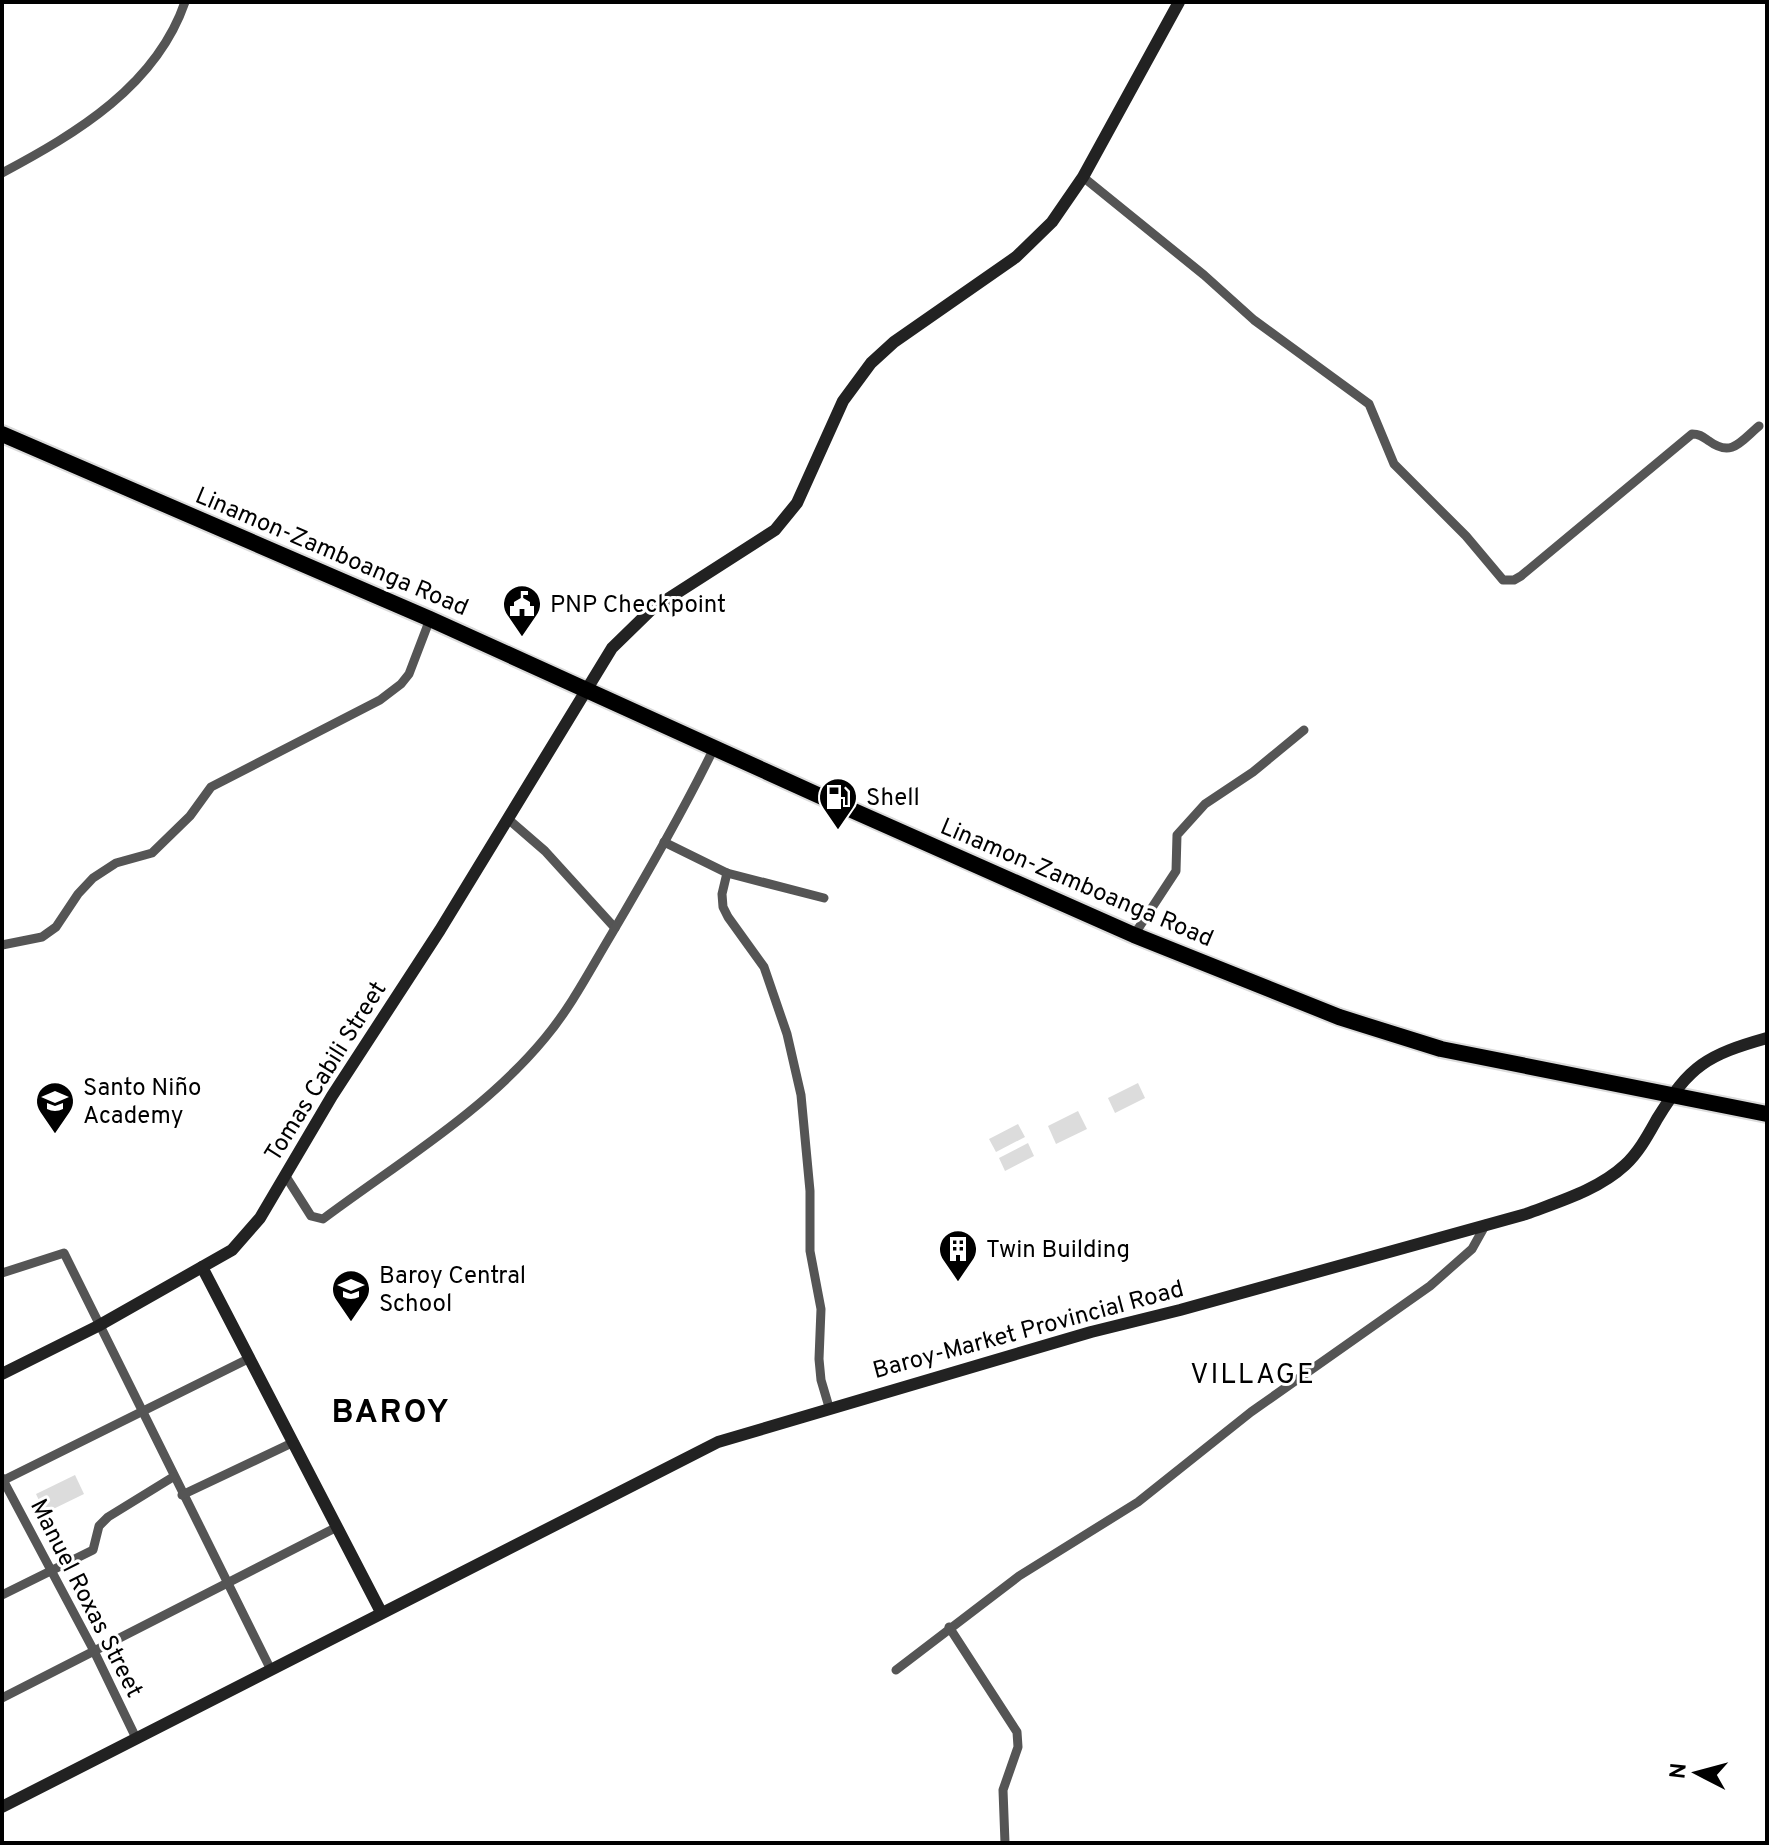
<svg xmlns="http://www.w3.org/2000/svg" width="1769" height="1845" viewBox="0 0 1769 1845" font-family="Overpass,sans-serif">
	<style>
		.green { fill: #dcdcdc }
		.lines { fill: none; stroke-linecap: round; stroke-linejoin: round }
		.highway-casing { stroke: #dbdbdb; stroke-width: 20 }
		.street { stroke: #555; stroke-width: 9 }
		.secondary { stroke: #222; stroke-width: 12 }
		.highway { stroke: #000; stroke-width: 16 }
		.labels { text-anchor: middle; stroke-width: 6; stroke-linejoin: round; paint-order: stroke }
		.street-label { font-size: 24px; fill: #000; stroke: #fff }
		.poi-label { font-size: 24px; fill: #000; stroke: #fff; text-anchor: start }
		.quarter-label { font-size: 28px; letter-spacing: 2px; fill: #000; stroke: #fff }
		.district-label { font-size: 32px; font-weight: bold; letter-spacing: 2px; fill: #000; stroke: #fff }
	</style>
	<rect width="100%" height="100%" fill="#fff"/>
	<g class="green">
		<polygon points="1138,1083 1145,1098 1115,1113 1108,1098"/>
		<polygon points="1078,1111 1087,1129 1056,1144 1048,1126"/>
		<polygon points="1018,1124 1025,1137 996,1152 989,1139"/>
		<polygon points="1028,1143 1034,1156 1005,1171 999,1158"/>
		<polygon points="75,1475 84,1494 45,1513 36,1494"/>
	</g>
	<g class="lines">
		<defs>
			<polyline id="highway" points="2,434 430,619 820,796 1134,935 1339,1017 1441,1049 1767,1114"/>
		</defs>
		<use href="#highway" class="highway-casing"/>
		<g class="street">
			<path d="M2 173C77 133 156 86 185 2"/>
			<path d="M1083 177 1204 275 1254 320 1369 404 1394 464 1466 536 1503 580H1514L1521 576 1692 434C1700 434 1703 437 1709 441 1732 458 1741 441 1759 426"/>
			<polyline points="508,819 545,851 615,928"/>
			<polyline points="664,842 727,873 824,898"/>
			<polyline points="727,873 722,894 723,907 728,917 764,967 787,1034 801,1095 810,1191 810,1251 821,1309 819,1359 821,1380 829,1407"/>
			<polyline points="1134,935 1176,871 1177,835 1205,804 1253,772 1304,730"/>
			<polyline points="2,945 42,937 56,927 78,894 93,878 116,863 152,853 190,816 211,787 380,700 401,684 409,674 430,619"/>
			<path d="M285 1175 311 1216 323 1219C398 1163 485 1111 545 1038 571 1007 590 970 611 935 647 874 683 812 714 748"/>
			<polyline points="2,1273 64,1253 270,1668"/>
			<polyline points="2,1478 94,1651 136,1738"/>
			<polyline points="2,1481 250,1358"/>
			<polyline points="182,1495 294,1442"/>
			<polyline points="2,1595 93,1550 99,1526 108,1517 173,1477"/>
			<polyline points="949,1627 1017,1732 1018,1747 1003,1790 1005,1843"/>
			<polyline points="896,1670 1019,1576 1138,1502 1251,1412 1430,1286 1472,1249 1486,1224"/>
			<polyline points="2,1698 337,1527"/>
		</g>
		<g class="secondary">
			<polyline points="202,1267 381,1612"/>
			<polyline points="2,1374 98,1326 232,1250 260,1218 332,1096 440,930 612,648 652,609 775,530 797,503 843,401 871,363 894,342 1016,257 1052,222 1083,177 1179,2"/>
			<path d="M2 1807 718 1442 1091 1332 1180 1310 1526 1214C1560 1201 1598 1190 1625 1165 1639 1152 1648 1135 1657 1119 1690 1065 1707 1055 1767 1038"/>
		</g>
		<use href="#highway" class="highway"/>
	</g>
	<defs>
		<symbol id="civic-pin" viewBox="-11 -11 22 30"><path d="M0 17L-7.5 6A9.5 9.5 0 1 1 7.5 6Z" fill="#000" stroke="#fff"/><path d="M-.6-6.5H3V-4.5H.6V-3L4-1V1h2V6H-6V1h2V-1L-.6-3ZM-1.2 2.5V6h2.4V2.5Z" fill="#fff"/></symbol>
		<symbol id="fuel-pin" viewBox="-11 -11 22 30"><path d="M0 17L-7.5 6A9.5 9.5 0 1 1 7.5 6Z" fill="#000" stroke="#fff"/><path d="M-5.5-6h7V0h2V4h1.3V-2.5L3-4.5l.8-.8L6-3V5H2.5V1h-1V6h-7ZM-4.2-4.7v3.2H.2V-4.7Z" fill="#fff"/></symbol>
		<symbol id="school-pin" viewBox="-11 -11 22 30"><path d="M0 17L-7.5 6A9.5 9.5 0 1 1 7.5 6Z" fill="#000" stroke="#fff"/><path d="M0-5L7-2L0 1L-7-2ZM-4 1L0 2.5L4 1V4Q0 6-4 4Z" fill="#fff"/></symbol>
		<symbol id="building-pin" viewBox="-11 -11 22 30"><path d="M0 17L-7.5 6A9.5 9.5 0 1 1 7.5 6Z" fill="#000" stroke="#fff"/><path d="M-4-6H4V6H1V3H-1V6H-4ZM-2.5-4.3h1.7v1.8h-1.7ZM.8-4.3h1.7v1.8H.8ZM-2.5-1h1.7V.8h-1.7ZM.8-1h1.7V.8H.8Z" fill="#fff"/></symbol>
	</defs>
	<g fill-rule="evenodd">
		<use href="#civic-pin" x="500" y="582" width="44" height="60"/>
		<use href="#fuel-pin" x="816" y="775" width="44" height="60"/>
		<use href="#school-pin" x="33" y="1079" width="44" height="60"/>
		<use href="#building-pin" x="936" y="1227" width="44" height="60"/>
		<use href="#school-pin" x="329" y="1267" width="44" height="60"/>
	</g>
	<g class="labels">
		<g class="street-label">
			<text transform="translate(332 551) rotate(23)" y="8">Linamon-Zamboanga Road</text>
			<text transform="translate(1077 882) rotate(23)" y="8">Linamon-Zamboanga Road</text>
			<text transform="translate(325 1071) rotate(-58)" y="8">Tomas Cabili Street</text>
			<text transform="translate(1028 1329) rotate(-15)" y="8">Baroy-Market Provincial Road</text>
			<text transform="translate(87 1598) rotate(63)" y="8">Manuel Roxas Street</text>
		</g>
		<g class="poi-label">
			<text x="550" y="612">PNP Checkpoint</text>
			<text x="866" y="805">Shell</text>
			<text x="83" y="1095">Santo Niño<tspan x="83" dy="28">Academy</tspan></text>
			<text x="986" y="1257">Twin Building</text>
			<text x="379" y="1283">Baroy Central<tspan x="379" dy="28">School</tspan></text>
		</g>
		<g class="quarter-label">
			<text x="1253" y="1383">VILLAGE</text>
		</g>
		<g class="district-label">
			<text x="391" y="1422">BAROY</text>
		</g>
	</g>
	<rect width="1769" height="1845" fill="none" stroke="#000000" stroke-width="8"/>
	<g transform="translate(1697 1773) rotate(276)" stroke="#ffffff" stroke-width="6" paint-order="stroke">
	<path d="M0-6L14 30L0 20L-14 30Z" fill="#000000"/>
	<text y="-12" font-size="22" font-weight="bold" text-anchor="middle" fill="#000000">N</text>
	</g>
</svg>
